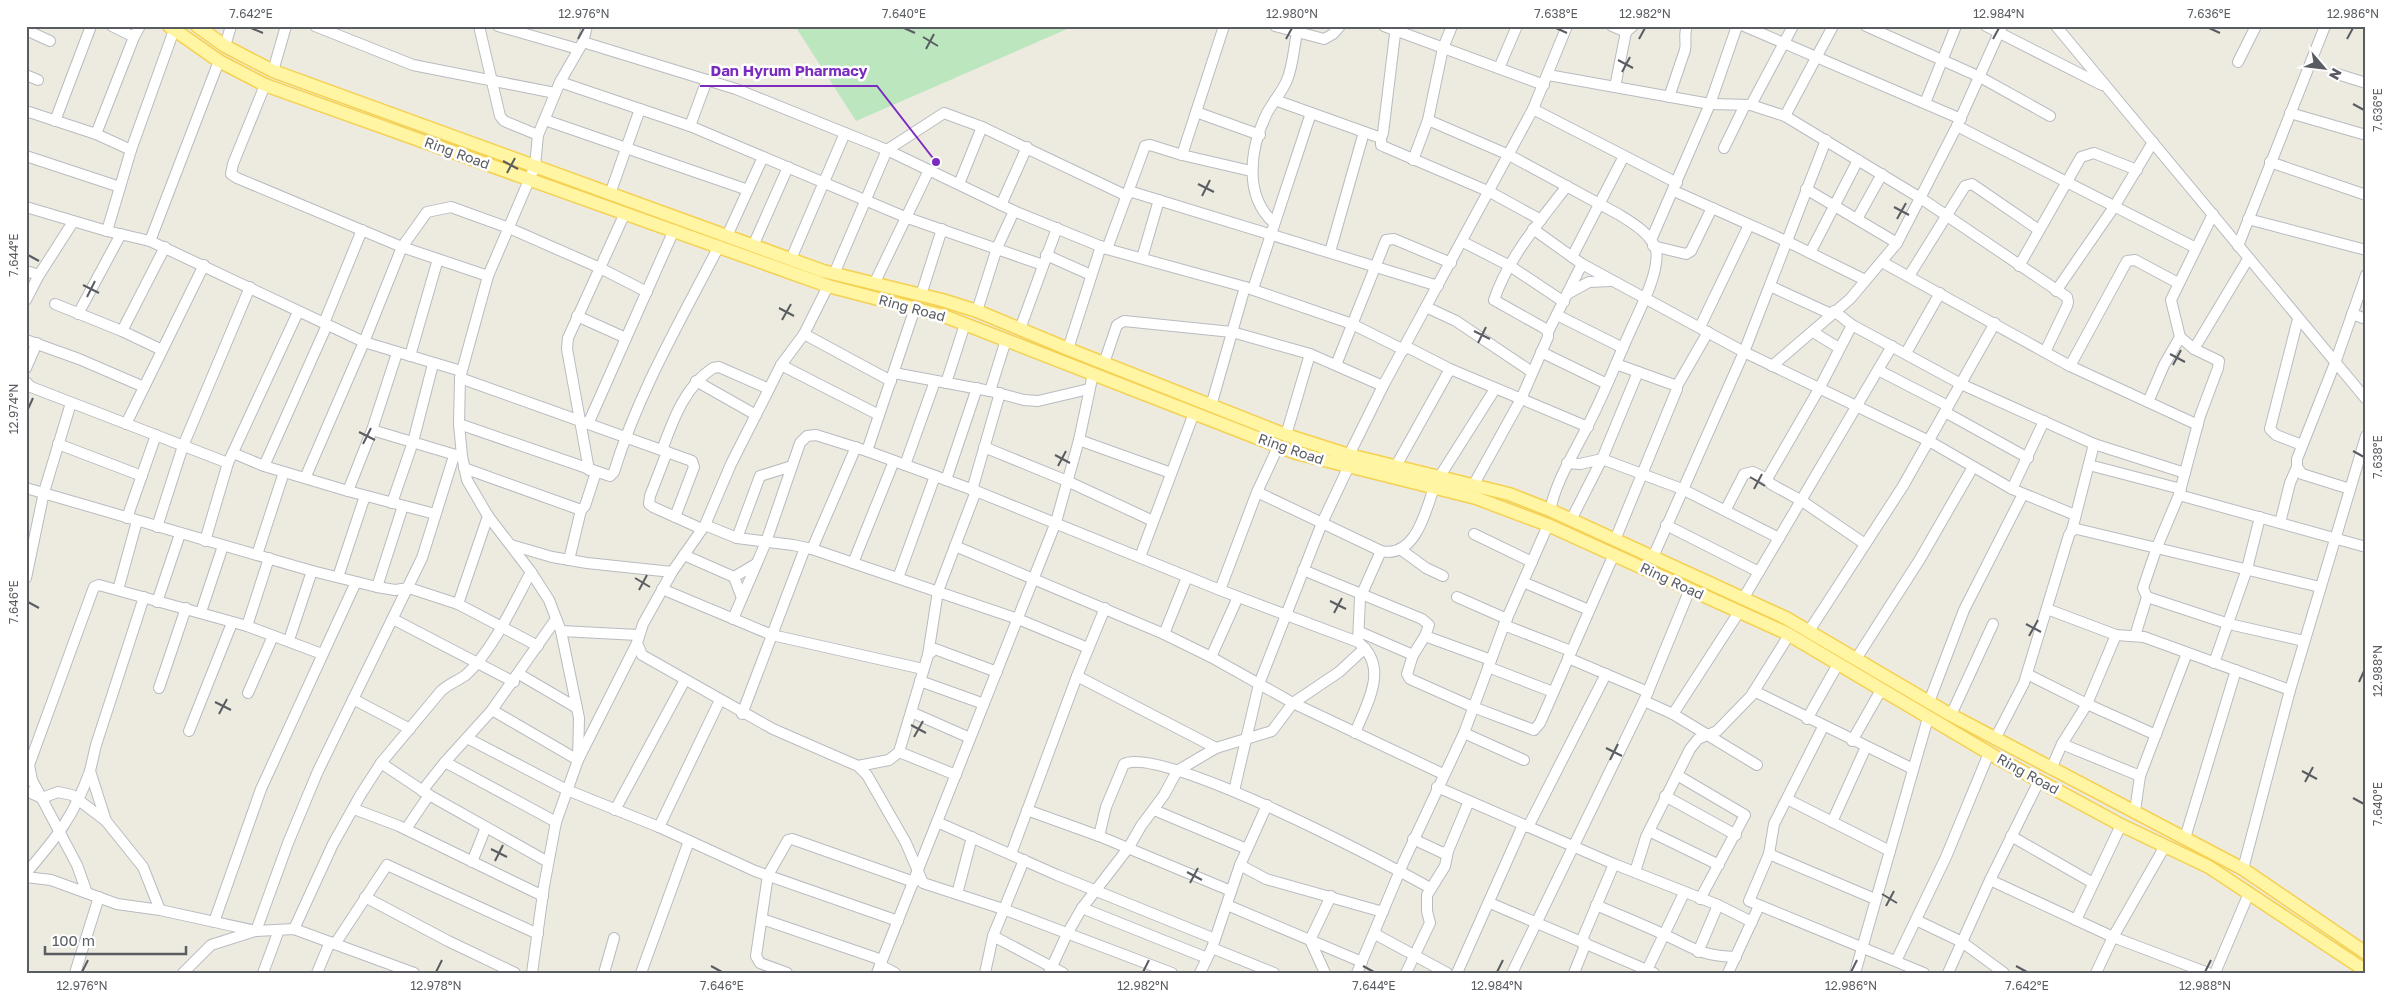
<svg xmlns="http://www.w3.org/2000/svg" width="2392" height="999" viewBox="0 0 2392 999" font-family="'Golos Text',sans-serif">
	<style>
		.green { fill: #bbe6be }
		.lines { fill: none; stroke-linecap: round; stroke-linejoin: round }
		.minor-casing { stroke: #b8bbc0; stroke-width: 12 }
		.major-casing { stroke: #f5d051; stroke-width: 15 }
		.minor { stroke: #fff; stroke-width: 10 }
		.major { stroke: #fff5a3; stroke-width: 12 }
		.ticks { fill: none; stroke: #595d62; stroke-width: 2 }
		.labels { text-anchor: middle; stroke-width: 5; stroke-linejoin: round; paint-order: stroke }
		.street-label { font-size: 14px; fill: #595d62; stroke: #fff }
		.leader { fill: none; stroke: #7b2cbf; stroke-width: 2 }
		.callout-dot { fill: #7b2cbf; stroke: #fff; stroke-width: 2 }
		.callout-label { font-size: 15px; text-anchor: middle; font-weight: bold; fill: #7b2cbf; stroke: #fff; stroke-width: 5; stroke-linejoin: round; paint-order: stroke }
		.neatline { fill: none; stroke: #595d62; stroke-width: 2 }
		.ticks-label { font-size: 12px; text-anchor: middle; fill: #595d62 }
	</style>
	<rect width="100%" height="100%" fill="#edebe0"/>
	<polygon class="green" points="795,26 1074,26 856,121"/>
	<g class="lines">
		<defs>
			<g id="minor">
				<polyline points="112,26 134,37"/>
				<polyline points="315,26 413,65 555,93"/>
				<polyline points="479,26 500,116 504,121 538,135"/>
				<polyline points="498,26 578,49"/>
				<polyline points="1275,26 1324,39 1333,34 1340,26"/>
				<polyline points="1384,26 1544,85"/>
				<polyline points="1612,26 1626,32"/>
				<polyline points="1744,26 1961,119"/>
				<polyline points="1866,26 1980,77 2050,116"/>
				<polyline points="1986,26 2102,85"/>
				<polyline points="2056,26 2366,399"/>
				<polyline points="26,30 50,41"/>
				<polyline points="583,42 736,89 887,150 1014,211 1107,249 1245,287 1352,324 1404,350"/>
				<polyline points="225,46 231,26"/>
				<polyline points="2238,62 2256,26"/>
				<polyline points="1499,68 1517,26"/>
				<polyline points="273,71 286,26"/>
				<polyline points="2334,73 2366,83"/>
				<polyline points="26,75 38,80"/>
				<polyline points="1548,75 1710,104 1751,105 1785,116 1922,199 2067,297 2068,302 2067,306 2045,352"/>
				<polyline points="560,82 690,126 905,217 1043,265"/>
				<polyline points="265,85 233,164 231,174 237,178 402,247 488,276"/>
				<polyline points="1615,87 1626,32 1633,26"/>
				<path d="M1669 97 1685 50C1687 41 1683 37 1687 26"/>
				<polyline points="1275,100 1381,138 1383,133 1396,26"/>
				<polyline points="1925,103 1956,26"/>
				<polyline points="1751,105 1793,26"/>
				<polyline points="1533,109 1677,183"/>
				<polyline points="26,111 96,134 131,150"/>
				<polyline points="1196,112 1260,135"/>
				<polyline points="2290,113 2366,135"/>
				<polyline points="1785,116 1833,26"/>
				<polyline points="545,120 748,190"/>
				<path d="M1428 120 1509 155 1618 214C1631 222 1652 234 1656 250 1660 270 1642 305 1634 323 1618 357 1605 393 1587 427 1573 455 1557 479 1550 510"/>
				<polyline points="55,121 91,26"/>
				<polyline points="690,126 707,80"/>
				<polyline points="1957,126 2196,248"/>
				<polyline points="96,134 134,37 140,26"/>
				<polyline points="1381,138 1381,145 1385,147 1490,192 1541,220"/>
				<polyline points="1724,148 1745,105"/>
				<polyline points="1182,155 1224,26"/>
				<polyline points="26,156 120,187"/>
				<polyline points="1413,160 1428,120 1443,48 1452,26"/>
				<polyline points="2270,162 2366,195"/>
				<polyline points="959,184 982,127"/>
				<polyline points="1806,189 1897,243"/>
				<polyline points="1129,191 1438,286"/>
				<polyline points="1674,191 1786,241 1865,280"/>
				<polyline points="610,194 640,109"/>
				<polyline points="1001,205 1027,147"/>
				<polyline points="26,207 107,231 150,241 364,342 461,371"/>
				<polyline points="2213,214 2171,300 2180,337 2194,349 2219,361 2218,368 2200,416 2179,495 2157,547 2143,588 2147,597 2229,624 2304,641"/>
				<polyline points="1857,219 1882,174"/>
				<polyline points="2248,219 2366,250"/>
				<path d="M1274 223C1243 195 1250 148 1267 113 1273 102 1282 92 1287 80 1293 66 1294 47 1297 32"/>
				<polyline points="1533,229 1582,264 1744,352 1929,441 2012,489 2075,515"/>
				<polyline points="107,231 131,150 174,30"/>
				<polyline points="727,236 763,157"/>
				<polyline points="1651,240 1710,104 1737,26"/>
				<polyline points="150,241 219,61"/>
				<polyline points="1463,242 1510,266 1564,302"/>
				<polyline points="753,246 788,167"/>
				<polyline points="1653,246 1686,254 1691,251 1712,208"/>
				<polyline points="2238,246 2325,26"/>
				<polyline points="1107,249 1145,146 1150,145 1182,155 1251,171"/>
				<polyline points="1330,252 1364,132"/>
				<polyline points="1810,253 1858,160"/>
				<polyline points="1046,255 1091,275"/>
				<polyline points="1572,257 1624,156"/>
				<polyline points="1142,258 1159,200"/>
				<polyline points="791,259 845,133"/>
				<polyline points="1882,262 2070,366 2198,425"/>
				<polyline points="2019,266 2081,157 2094,153 2137,170"/>
				<polyline points="26,271 39,275"/>
				<polyline points="834,274 887,150 944,113 982,127 1127,196"/>
				<polyline points="1909,276 1965,186 1972,184 2039,230"/>
				<polyline points="874,284 929,170"/>
				<polyline points="828,286 804,334 781,365 769,389 731,464 705,525 672,572 643,624 637,643 642,655 773,729 858,766 867,775 906,843 923,883 1003,909 1172,973"/>
				<polyline points="1770,286 1831,314"/>
				<polyline points="1253,289 1311,113"/>
				<polyline points="2056,291 2114,207 2153,142"/>
				<polyline points="1569,293 1589,282 1610,281"/>
				<polyline points="921,295 942,229"/>
				<polyline points="26,300 39,275 73,222"/>
				<polyline points="55,304 122,331 162,350"/>
				<polyline points="1426,307 1456,321 1532,372"/>
				<polyline points="977,311 997,248 1014,211"/>
				<polyline points="1834,311 1852,325 1961,384 2094,444 2185,473"/>
				<polyline points="78,314 121,234"/>
				<polyline points="2352,314 2366,319"/>
				<polyline points="1557,315 1623,348"/>
				<polyline points="577,316 626,338"/>
				<polyline points="2298,319 2270,429 2276,435 2302,445"/>
				<polyline points="324,323 362,230"/>
				<polyline points="1852,325 1819,389 1767,479 1771,484 1802,501 1865,544"/>
				<polyline points="1700,327 1749,225"/>
				<polyline points="1020,329 1057,228"/>
				<polyline points="122,331 165,247"/>
				<polyline points="1548,332 1582,264"/>
				<polyline points="1813,332 1839,348"/>
				<polyline points="804,334 891,381"/>
				<polyline points="26,340 79,359 144,387"/>
				<polyline points="1405,346 1450,369 1588,427"/>
				<polyline points="1068,349 1101,246"/>
				<polyline points="2194,349 2248,259"/>
				<polyline points="1541,352 1607,384"/>
				<polyline points="397,353 372,430 348,491 435,514"/>
				<polyline points="1906,353 1940,293"/>
				<polyline points="410,356 438,259"/>
				<polyline points="1104,363 1117,325 1124,321 1232,332 1310,354 1383,386"/>
				<polyline points="781,365 879,415"/>
				<polyline points="1336,365 1386,240 1394,239 1451,263"/>
				<polyline points="1772,366 1850,299 1897,243 1957,126 2002,26"/>
				<polyline points="2070,366 2127,261 2135,260 2178,283"/>
				<polyline points="26,368 37,343"/>
				<polyline points="1878,370 1948,406"/>
				<polyline points="894,373 990,391 1024,400 1038,401 1089,389"/>
				<polyline points="460,378 692,461 694,467 675,517"/>
				<polyline points="696,381 756,415"/>
				<polyline points="26,382 31,387 228,463"/>
				<polyline points="946,383 965,324"/>
				<polyline points="1677,386 1708,332"/>
				<polyline points="990,391 1006,340"/>
				<polyline points="2148,402 2164,365 2180,337"/>
				<polyline points="1211,406 1245,287"/>
				<polyline points="1945,412 2028,458"/>
				<polyline points="126,424 204,265"/>
				<path d="M459 424 610 476 614 472C638 393 681 320 719 246"/>
				<polyline points="588,424 674,230"/>
				<polyline points="372,430 459,456"/>
				<polyline points="1286,435 1310,354"/>
				<polyline points="1079,440 1171,473"/>
				<polyline points="58,444 142,476"/>
				<polyline points="984,447 1067,481 1153,521"/>
				<path d="M662 450C673 420 685 386 713 368L719 367 769 389"/>
				<polyline points="867,451 915,308"/>
				<polyline points="667,452 650,496 649,504 653,507 702,529"/>
				<polyline points="233,453 264,466 348,491"/>
				<polyline points="1349,455 1383,386 1533,109 1567,26"/>
				<polyline points="1567,463 1580,464 1602,459 1682,489 1779,538"/>
				<polyline points="905,465 935,381"/>
				<polyline points="2089,465 2181,489"/>
				<polyline points="264,466 327,325"/>
				<polyline points="1396,466 1450,369"/>
				<polyline points="464,468 581,510 585,506 596,472"/>
				<polyline points="589,470 567,349 568,338 625,213"/>
				<polyline points="306,476 364,342 402,247 427,212 451,207 509,228 600,268 647,292"/>
				<polyline points="1440,476 1495,389"/>
				<polyline points="946,480 977,388"/>
				<path d="M1474 484 1521 399 1548 337V332L1544 328 1494 300C1508 258 1540 221 1567 186"/>
				<polyline points="26,488 312,571 377,587 395,590 409,588 458,604 538,646"/>
				<polyline points="2012,489 2044,421"/>
				<polyline points="2350,489 2302,474 2297,467 2297,459 2335,363 2366,275"/>
				<polyline points="972,490 1000,393"/>
				<path d="M1257 492 1381 551C1415 559 1426 511 1434 487"/>
				<polyline points="2179,495 2366,547"/>
				<polyline points="392,503 413,442 433,364"/>
				<polyline points="1726,509 1744,474 1753,472 1767,479"/>
				<polyline points="127,518 156,435"/>
				<polyline points="1571,520 1602,459 1638,372"/>
				<polyline points="2280,523 2290,483 2297,467"/>
				<polyline points="705,525 737,538 793,545 812,549 1018,619 1088,648"/>
				<polyline points="1666,525 1759,572"/>
				<polyline points="157,527 183,446 250,287"/>
				<polyline points="2072,530 2077,529 2320,587"/>
				<polyline points="1474,534 1532,562"/>
				<polyline points="737,538 760,476 792,466"/>
				<polyline points="1615,540 1677,389 1677,386 1616,364"/>
				<polyline points="205,541 228,463 298,312"/>
				<polyline points="511,545 552,557 587,563 672,572"/>
				<polyline points="955,546 1164,634 1211,657 1293,703 1443,774"/>
				<polyline points="812,549 856,447"/>
				<polyline points="1400,549 1426,568 1443,576"/>
				<polyline points="257,555 284,472"/>
				<polyline points="684,555 734,577 742,598"/>
				<polyline points="1140,557 1194,413"/>
				<polyline points="1653,557 1744,352 1826,140"/>
				<polyline points="569,560 581,510"/>
				<polyline points="853,563 894,461"/>
				<polyline points="1303,570 1422,619 1429,625 1425,636"/>
				<polyline points="338,577 365,496"/>
				<polyline points="734,577 756,564"/>
				<polyline points="26,578 44,492 71,403"/>
				<polyline points="898,578 935,476"/>
				<polyline points="1523,582 1589,610"/>
				<polyline points="377,587 403,506"/>
				<polyline points="662,589 772,635 923,669"/>
				<polyline points="118,590 137,521"/>
				<polyline points="1220,590 1257,492 1278,447"/>
				<polyline points="144,597 96,745 90,771 106,821 143,867 160,910"/>
				<polyline points="1457,597 1507,619"/>
				<polyline points="1743,599 1892,346"/>
				<polyline points="157,602 180,534"/>
				<polyline points="458,604 488,516"/>
				<polyline points="2047,609 2116,635 2144,637 2290,690"/>
				<polyline points="201,612 223,546"/>
				<polyline points="393,619 514,682"/>
				<path d="M733 619 766 542 800 443 807 436 816 435 867 451 976 491 1220 590 1358 642C1390 667 1367 703 1355 733"/>
				<polyline points="1504,625 1571,651"/>
				<polyline points="247,626 269,558"/>
				<polyline points="561,631 638,635"/>
				<polyline points="1809,631 1903,486 1995,323"/>
				<polyline points="1360,632 1413,655"/>
				<polyline points="1164,634 1187,577"/>
				<polyline points="2135,636 2147,597"/>
				<polyline points="289,640 312,571"/>
				<polyline points="1358,642 1360,598 1381,551"/>
				<polyline points="928,655 935,649 997,672"/>
				<polyline points="1211,657 1238,597"/>
				<polyline points="1568,658 1648,692"/>
				<polyline points="1856,659 1920,559 1973,467"/>
				<polyline points="1491,660 1425,636 1413,655 1407,674 1410,679 1473,707 1534,730 1540,723 1614,554"/>
				<polyline points="2214,663 2247,569 2260,517"/>
				<polyline points="1488,667 1553,692"/>
				<polyline points="519,674 577,708"/>
				<polyline points="2027,674 2087,704 2156,735"/>
				<polyline points="1077,676 1216,748"/>
				<polyline points="920,681 984,704"/>
				<polyline points="159,688 186,608"/>
				<polyline points="1754,691 1913,769"/>
				<polyline points="248,693 273,636"/>
				<polyline points="353,699 410,729"/>
				<polyline points="1644,701 1673,714 1757,765"/>
				<polyline points="1929,702 1964,610 2023,494"/>
				<polyline points="492,710 578,760 637,643"/>
				<polyline points="911,712 970,738"/>
				<polyline points="742,714 805,548"/>
				<polyline points="1673,714 1739,612"/>
				<polyline points="1951,715 1993,624"/>
				<polyline points="1807,719 1838,664"/>
				<polyline points="1823,727 1774,824 1769,854 1749,901 1924,973"/>
				<polyline points="189,731 232,623"/>
				<polyline points="1464,733 1524,760"/>
				<polyline points="467,738 567,790 659,827 755,871 898,921"/>
				<polyline points="1995,739 2024,683 2069,535 2072,530 2094,444"/>
				<polyline points="1852,741 1881,690"/>
				<polyline points="2062,744 2140,776"/>
				<polyline points="899,752 956,775"/>
				<polyline points="445,762 556,822"/>
				<polyline points="381,763 429,795 548,862"/>
				<polyline points="858,766 889,760 899,752 928,655 938,591 976,491"/>
				<polyline points="2051,769 2062,744 2087,704 2116,635"/>
				<polyline points="1677,775 1745,815 1700,899"/>
				<polyline points="1437,787 1614,864 1718,905 1752,922"/>
				<polyline points="26,791 42,798 58,792 72,795 106,821"/>
				<polyline points="422,791 445,762 492,710 556,619"/>
				<polyline points="1234,791 1259,684 1322,523 1348,468"/>
				<polyline points="1665,796 1736,835"/>
				<polyline points="1787,799 1890,851"/>
				<polyline points="354,809 399,826 543,896"/>
				<polyline points="615,810 685,680"/>
				<polyline points="1027,810 1099,836"/>
				<polyline points="1154,810 1247,849"/>
				<polyline points="2135,811 2140,776 2187,653"/>
				<polyline points="937,822 1057,875 1215,939"/>
				<polyline points="1832,822 1866,747"/>
				<polyline points="659,827 720,700"/>
				<polyline points="1528,827 1606,674"/>
				<polyline points="406,829 429,795"/>
				<polyline points="1649,831 1719,865"/>
				<polyline points="2011,836 2093,883"/>
				<polyline points="2185,838 2236,670"/>
				<polyline points="1413,839 1443,853 1448,851"/>
				<polyline points="1011,854 1077,676 1105,608"/>
				<polyline points="1769,854 1875,899"/>
				<polyline points="472,862 486,827"/>
				<polyline points="1240,865 1266,879 1383,912"/>
				<polyline points="2243,869 2290,690 2366,436"/>
				<polyline points="1635,872 1646,837 1690,749 1698,739 1717,731 1751,696 1789,635"/>
				<path d="M26 873C57 837 74 816 90 771"/>
				<polyline points="26,877 51,880 117,904 160,910 256,931 294,929 414,973"/>
				<polyline points="1990,880 2113,937 2208,973"/>
				<path d="M1231 891 1099 836 1106 807 1124 764C1162 745 1386 863 1430 888"/>
				<polyline points="87,893 77,865 32,780 29,765 94,587 99,585 247,626 322,654"/>
				<polyline points="957,894 972,837"/>
				<polyline points="365,897 448,941 515,973"/>
				<polyline points="1490,903 1654,973"/>
				<polyline points="1227,905 1362,962"/>
				<path d="M1596 905C1619 915 1641 924 1663 934 1694 948 1700 956 1736 957"/>
				<polyline points="1082,908 1207,958"/>
				<polyline points="762,919 882,960"/>
				<polyline points="1916,920 1962,942 2004,973"/>
				<polyline points="2076,920 2121,825"/>
				<polyline points="214,922 261,789 356,582"/>
				<path d="M294 929 333 844 361 794 381 763 441 691C450 683 460 680 467 674 494 648 513 605 531 572"/>
				<polyline points="256,931 288,843 318,771 422,558 454,456"/>
				<polyline points="1375,934 1447,973"/>
				<polyline points="993,936 1063,973"/>
				<polyline points="1581,942 1614,864"/>
				<polyline points="335,944 387,865 538,934"/>
				<polyline points="1212,948 1274,973"/>
				<polyline points="1698,952 1718,905"/>
				<polyline points="1896,961 1946,857 1989,753"/>
				<polyline points="880,965 895,973"/>
				<polyline points="1647,970 1684,893"/>
				<polyline points="75,973 99,897"/>
				<polyline points="183,973 211,945 255,931"/>
				<polyline points="263,973 279,930"/>
				<polyline points="317,973 330,942"/>
				<polyline points="532,973 544,886 556,822 578,760 579,718 561,631 549,600 531,572 488,516 467,480 462,456 459,424 460,378 488,276 535,166 538,135 560,82 583,42 587,26"/>
				<polyline points="604,973 614,938"/>
				<polyline points="641,973 689,841"/>
				<polyline points="787,973 760,963 756,956 768,875 788,840 792,839 914,882"/>
				<polyline points="877,973 1056,522 1079,440 1093,374"/>
				<polyline points="985,973 993,936 1024,860"/>
				<polyline points="1049,973 1067,934 1082,908 1129,847 1141,826 1164,795 1177,771 1216,748 1272,731 1293,703 1339,672 1365,648"/>
				<polyline points="1200,973 1212,948 1240,865 1267,805"/>
				<polyline points="1325,973 1310,940 1331,896"/>
				<polyline points="1357,973 1404,861 1464,733 1504,625 1548,525"/>
				<polyline points="1406,973 1430,923 1427,911 1427,895 1445,866 1448,851 1469,801"/>
				<polyline points="1457,973 1523,825"/>
				<polyline points="1512,973 1644,701 1690,589"/>
				<polyline points="1574,973 1586,943"/>
				<polyline points="1728,973 1759,906"/>
				<polyline points="1855,973 1928,718"/>
				<polyline points="1948,973 1990,880 2039,781"/>
				<polyline points="2096,973 2113,937 2165,846"/>
				<polyline points="2215,973 2249,893"/>
			</g>
			<g id="major">
				<polyline points="169,26 219,61 265,85 828,286 944,316 1296,453 1476,498 1548,525 1786,633 1999,759 2121,825 2209,867 2366,971"/>
				<polyline points="197,26 225,46 273,71 823,271 942,300 977,311 1068,349 1286,435 1349,455 1509,494 1550,510 1786,618 1951,715 2243,869 2366,953"/>
			</g>
		</defs>
		<use href="#minor" class="minor-casing"/>
		<use href="#major" class="major-casing"/>
		<use href="#minor" class="minor"/>
		<use href="#major" class="major"/>
	</g>
	<path class="ticks" d="M251 28 263 33M904 28 915 33M1556 28 1567 33M2209 28 2220 33M923 37 938 46M578 39 584 28M1286 39 1292 28M1639 39 1645 28M1993 39 1999 28M2347 39 2353 28M926 49 934 34M1618 60 1633 68M1622 72 1630 57M2353 104 2364 110M503 161 518 169M507 173 515 158M1198 184 1214 192M1202 196 1210 180M1894 207 1909 215M1897 219 1906 203M28 255 39 261M83 285 99 293M87 297 95 281M779 308 794 316M782 320 791 304M1474 331 1490 339M1478 343 1486 327M2170 354 2185 362M2173 365 2181 350M28 409 33 398M359 432 375 440M363 444 371 428M2353 451 2364 457M1055 455 1070 463M1058 466 1066 451M1750 477 1765 486M1754 489 1762 474M635 578 650 587M639 590 647 575M1330 601 1346 609M28 602 39 608M1334 613 1342 598M2026 624 2041 632M2029 636 2038 620M2359 682 2364 671M215 702 231 710M219 714 227 699M911 725 926 733M914 737 923 721M1606 748 1622 756M1610 760 1618 744M2302 771 2317 779M2305 782 2313 767M2353 798 2364 804M491 849 507 857M495 861 503 845M1187 872 1202 880M1190 883 1198 868M1882 894 1897 903M1886 906 1894 891M711 966 722 972M1363 966 1374 972M2016 966 2027 972M82 972 88 960M436 972 442 960M1143 972 1149 960M1497 972 1503 960M1851 972 1857 960M2205 972 2211 960"/>
	<g class="labels">
		<g class="street-label">
			<text transform="translate(457 153) rotate(20)" y="5">Ring Road</text>
			<text transform="translate(912 308) rotate(15)" y="5">Ring Road</text>
			<text transform="translate(1291 449) rotate(19)" y="5">Ring Road</text>
			<text transform="translate(1672 581) rotate(25)" y="5">Ring Road</text>
			<text transform="translate(2028 774) rotate(29)" y="5">Ring Road</text>
		</g>
	</g>
	<path class="leader" d="M936 162L877 86H700"/>
	<circle class="callout-dot" cx="936" cy="162" r="5"/>
	<g class="callout-label">
		<text x="789" y="76">Dan Hyrum Pharmacy</text>
	</g>
	<rect width="2392" height="999" fill="none" stroke="#ffffff" stroke-width="55"/>
	<g transform="translate(2324 68) rotate(118)" stroke="#ffffff" stroke-width="4" paint-order="stroke">
	<path d="M0-4L9 19L0 12L-9 19Z" fill="#595d62"/>
	<text y="-8" font-size="14" font-weight="bold" text-anchor="middle" fill="#595d62">N</text>
	</g>
	<path d="M45 946v8h141v-8" fill="none" stroke="#595d62" stroke-width="2.5"/>
	<text x="52" y="946" font-size="15" fill="#595d62" stroke="#ffffff" stroke-width="4" paint-order="stroke">100 m</text>
	<rect x="28" y="28" width="2336" height="944" class="neatline"/>
	<g class="ticks-label">
		<text x="251" y="18">7.642°E</text>
		<text x="584" y="18">12.976°N</text>
		<text x="904" y="18">7.640°E</text>
		<text x="1292" y="18">12.980°N</text>
		<text x="1556" y="18">7.638°E</text>
		<text x="1645" y="18">12.982°N</text>
		<text x="1999" y="18">12.984°N</text>
		<text x="2209" y="18">7.636°E</text>
		<text x="2353" y="18">12.986°N</text>
		<text transform="translate(2378 110) rotate(-90)" y="4">7.636°E</text>
		<text transform="translate(14 255) rotate(-90)" y="4">7.644°E</text>
		<text transform="translate(14 409) rotate(-90)" y="4">12.974°N</text>
		<text transform="translate(2378 457) rotate(-90)" y="4">7.638°E</text>
		<text transform="translate(14 602) rotate(-90)" y="4">7.646°E</text>
		<text transform="translate(2378 671) rotate(-90)" y="4">12.988°N</text>
		<text transform="translate(2378 804) rotate(-90)" y="4">7.640°E</text>
		<text x="82" y="990">12.976°N</text>
		<text x="436" y="990">12.978°N</text>
		<text x="722" y="990">7.646°E</text>
		<text x="1143" y="990">12.982°N</text>
		<text x="1374" y="990">7.644°E</text>
		<text x="1497" y="990">12.984°N</text>
		<text x="1851" y="990">12.986°N</text>
		<text x="2027" y="990">7.642°E</text>
		<text x="2205" y="990">12.988°N</text>
	</g>
</svg>
